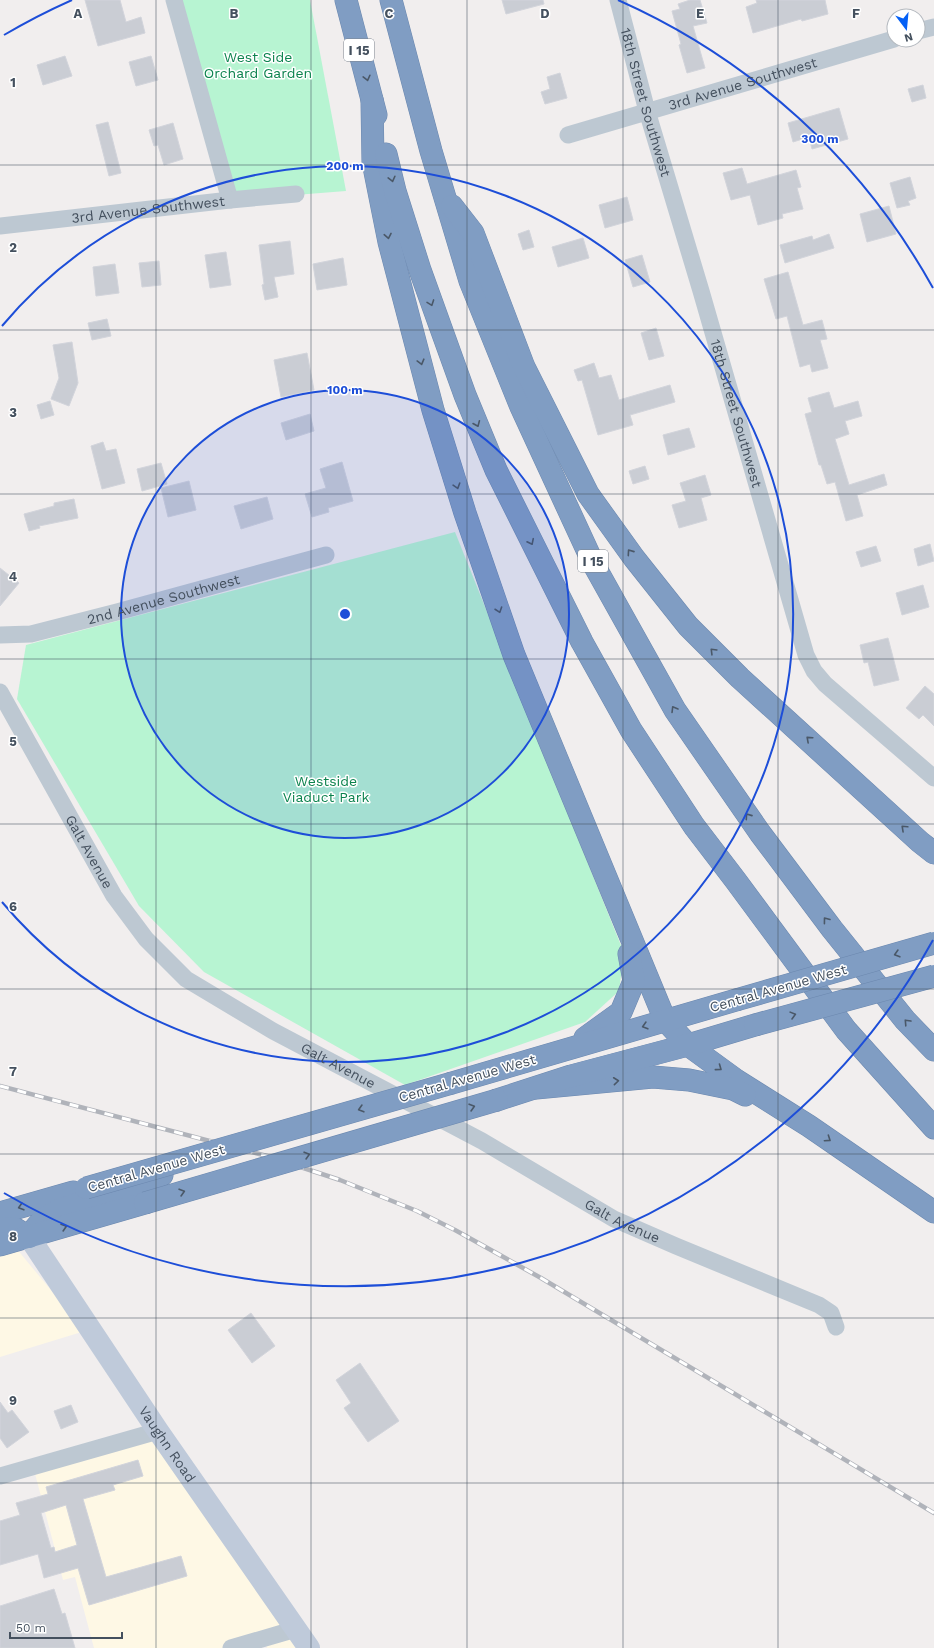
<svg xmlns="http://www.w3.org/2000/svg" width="934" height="1648" viewBox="0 0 934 1648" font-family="'Work Sans',sans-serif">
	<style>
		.commercial { fill: #fef8e5 }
		.green { fill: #b7f4d2 }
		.building { fill: #cacdd4; stroke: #d2d4db; fill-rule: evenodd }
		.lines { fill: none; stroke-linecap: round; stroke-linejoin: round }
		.highway-casing { stroke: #6b88af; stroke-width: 23 }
		.street { stroke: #bdc8d2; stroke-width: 17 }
		.secondary { stroke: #bfcada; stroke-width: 22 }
		.highway { stroke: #809dc3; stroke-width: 22 }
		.rail-casing { stroke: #b0b3ba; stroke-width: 4.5 }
		.rail { stroke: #fff; stroke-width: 3; stroke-dasharray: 9; stroke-linecap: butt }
		.highway-bridge-casing { stroke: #6b88af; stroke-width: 23; stroke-linecap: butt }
		.highway-bridge { stroke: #809dc3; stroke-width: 22 }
		.oneway { stroke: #4a5868 }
		.grid { fill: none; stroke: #44505e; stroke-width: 1; stroke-opacity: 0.55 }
		.ring { fill: none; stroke: #1d4ed8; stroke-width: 2 }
		.labels { text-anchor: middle; stroke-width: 3; stroke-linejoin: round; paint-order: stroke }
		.shield { fill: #fff; stroke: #7c848e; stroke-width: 1 }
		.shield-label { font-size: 13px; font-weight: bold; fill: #44505e }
		.park-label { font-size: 14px; fill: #0c834e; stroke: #fff }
		.street-label { font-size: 14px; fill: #44505e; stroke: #fff }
		.grid-label { font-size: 13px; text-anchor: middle; font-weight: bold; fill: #44505e; stroke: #fff; stroke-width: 3; stroke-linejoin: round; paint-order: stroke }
		.centre { fill: #1d4ed8; stroke: #fff; stroke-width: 2 }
		.ring-label { font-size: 12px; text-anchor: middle; font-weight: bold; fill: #1d4ed8; stroke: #fff; stroke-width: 3; stroke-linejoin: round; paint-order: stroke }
	</style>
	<rect width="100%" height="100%" fill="#f1eeee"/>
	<g class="commercial">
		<polygon points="11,1242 85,1331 0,1357 0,1245"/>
		<polygon points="158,1431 309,1648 267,1648 264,1639 231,1648 94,1648 75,1577 63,1580 33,1466"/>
	</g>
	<g class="green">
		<polygon points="174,0 310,0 346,191 230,200"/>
		<polygon points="455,532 624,953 619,991 585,1022 405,1085 204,972 139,906 17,699 26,645"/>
	</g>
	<g class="building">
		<polygon points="85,0 120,0 126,22 141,17 145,33 98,46"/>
		<polygon points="502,0 543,0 544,4 506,14"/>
		<polygon points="690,0 700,0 707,23 693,26 705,68 687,73 679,45 681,44 672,11 680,9 678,4"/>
		<polygon points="756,0 825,0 828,14 802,21 801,19 753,33 746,7 757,3"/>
		<polygon points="65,56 72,76 43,85 37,65"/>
		<polygon points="151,56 158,80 136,86 129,62"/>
		<polygon points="560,73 567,98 545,104 541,92 550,89 547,77"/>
		<polygon points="923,85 926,98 912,102 908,89"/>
		<polygon points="839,108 848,139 812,149 809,137 793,142 788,123"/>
		<polygon points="108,122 121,173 109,176 96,125"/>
		<polygon points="173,123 183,159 164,165 158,145 154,146 149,130"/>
		<polygon points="742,168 747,184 796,170 801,187 797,188 803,209 782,214 783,218 758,225 750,195 731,200 723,173"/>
		<polygon points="910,177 916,198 908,201 910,205 897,208 890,183"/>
		<polygon points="627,197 633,220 605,228 599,205"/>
		<polygon points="889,206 896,234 867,242 860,214"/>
		<polygon points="529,230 534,247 523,250 518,234"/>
		<polygon points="829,234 834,248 785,263 780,245 812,236 813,240"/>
		<polygon points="583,238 589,258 558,267 552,247"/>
		<polygon points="290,241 294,274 274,277 278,297 265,300 262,285 264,284 259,245"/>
		<polygon points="226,252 231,285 210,288 205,255"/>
		<polygon points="642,255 650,282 633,287 625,260"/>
		<polygon points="343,258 347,285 317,290 313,264"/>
		<polygon points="159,261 161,285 142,287 139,263"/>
		<polygon points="115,264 119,293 96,296 93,267"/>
		<polygon points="788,272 803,325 822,320 827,339 820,340 828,368 812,372 810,364 800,367 787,316 776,319 764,279"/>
		<polygon points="107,319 111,336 92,340 88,323"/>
		<polygon points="656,328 664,356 649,360 641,333"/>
		<polygon points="72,342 78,383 69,406 51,399 59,378 53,345"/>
		<polygon points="307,353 314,390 281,397 274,360"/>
		<polygon points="594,363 599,378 611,375 619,400 670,385 675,402 630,415 633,425 598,435 582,380 578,381 574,370"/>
		<polygon points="829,392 834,408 858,401 862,416 845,421 849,434 835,439 849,485 884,474 887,485 857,495 863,516 846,521 835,482 827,484 821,465 819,465 805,414 812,412 808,398"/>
		<polygon points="50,401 54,415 41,419 37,405"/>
		<polygon points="310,414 314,431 286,440 281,423"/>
		<polygon points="689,428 695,447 668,455 663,435"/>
		<polygon points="103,442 106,451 116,449 125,483 102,489 91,446"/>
		<polygon points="342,462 353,501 328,508 329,512 312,517 305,494 326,488 320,469"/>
		<polygon points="161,463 167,484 142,491 137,469"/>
		<polygon points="645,466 649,479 633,484 629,471"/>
		<polygon points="705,475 711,495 701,498 707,520 679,528 672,505 686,501 680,483"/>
		<polygon points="189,481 196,510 168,517 161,488"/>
		<polygon points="267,497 273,519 241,529 234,506"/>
		<polygon points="74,499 78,518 39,526 40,528 29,531 24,514 54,506 54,503"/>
		<polygon points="930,544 934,561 918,566 914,549"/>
		<polygon points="876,546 881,561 861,567 856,552"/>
		<polygon points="0,568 19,583 0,606"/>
		<polygon points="923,585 929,607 902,615 896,593"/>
		<polygon points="888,638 899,680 874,686 868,662 864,663 860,645"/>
		<polygon points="925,686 934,694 934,726 923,715 919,719 906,708"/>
		<polygon points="251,1313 275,1346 252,1363 228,1330"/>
		<polygon points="360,1363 399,1421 368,1442 344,1408 351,1403 336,1380"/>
		<polygon points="0,1402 8,1413 12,1410 29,1432 7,1448 0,1438"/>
		<polygon points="71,1405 78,1422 61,1429 54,1411"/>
		<path d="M138 1460 143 1476 113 1485 115 1490 83 1499 106 1577 181 1556 187 1576 89 1605 78 1568 44 1578 38 1554 0 1565V1521L20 1515 16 1503 48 1494 46 1487ZM66 1505 77 1545 55 1552 54 1547 51 1548 41 1513Z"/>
		<polygon points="54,1589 62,1614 65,1613 75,1648 0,1648 0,1606"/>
	</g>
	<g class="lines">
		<defs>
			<g id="highway">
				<polyline points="346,0 376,115"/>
				<polyline points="391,0 431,151 470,281 521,407 594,565 675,710 760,833 832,929 905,1020 934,1050"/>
				<polyline points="372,100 373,162 389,242 433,410 465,513 514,655 665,1020 688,1045 736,1080 809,1126 934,1212"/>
				<polyline points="386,154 395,191 420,270 465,395 496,470 582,642 631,730 694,826 736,881 846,1030 934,1128"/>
				<polyline points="452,206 473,233 524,367 588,494 634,558 688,626 740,678 920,842 934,853"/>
				<polyline points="585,1038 621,1012 634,981 629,954"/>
				<polyline points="452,1083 736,1000"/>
				<polyline points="536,1088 653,1077 689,1080 733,1089 745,1095"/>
				<polyline points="497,1100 571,1076 688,1045 755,1025"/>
				<polyline points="0,1213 73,1192"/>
				<path d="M0 1228 16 1229 29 1237C37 1224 45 1217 59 1210L148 1181 162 1175"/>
				<polyline points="0,1245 145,1203"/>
			</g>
		</defs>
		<use href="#highway" class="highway-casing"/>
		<g class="street">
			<polyline points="174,0 230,200"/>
			<path id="s1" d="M618 0 647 111 701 291 806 655 814 671 825 684 934 778"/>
			<polyline points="918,31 934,27"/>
			<path id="s2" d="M568 135 894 39"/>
			<path id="s3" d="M0 226 230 200 296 194"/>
			<path id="s4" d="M0 635 31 634 117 612 326 555"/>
			<path id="s5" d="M0 692 114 896 146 939 186 979 273 1031 482 1141 614 1219 676 1246 819 1305 831 1313 836 1327"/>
			<polyline points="0,1476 158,1431"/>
			<polyline points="231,1648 296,1629"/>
		</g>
		<path class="secondary" id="s6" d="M29 1237 158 1431 309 1648"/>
		<use href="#highway" class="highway"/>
		<defs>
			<polyline id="rail" points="0,1086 267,1156 340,1180 417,1211 455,1230 541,1278 934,1513"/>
		</defs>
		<use href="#rail" class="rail-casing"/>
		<use href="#rail" class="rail"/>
		<defs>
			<g id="highway-bridge">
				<polyline points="736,1000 934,943"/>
				<polyline points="755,1025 934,976"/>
				<polyline points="86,1188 452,1083"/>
				<polyline points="145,1203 497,1100"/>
			</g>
		</defs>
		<use href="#highway-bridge" class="highway-bridge-casing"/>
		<use href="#highway-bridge" class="highway-bridge"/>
	</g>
	<defs><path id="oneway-chevron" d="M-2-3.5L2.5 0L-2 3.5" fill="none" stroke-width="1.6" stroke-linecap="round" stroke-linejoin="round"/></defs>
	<g class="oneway">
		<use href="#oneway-chevron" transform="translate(367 78) rotate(76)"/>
		<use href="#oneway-chevron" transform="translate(392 179) rotate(76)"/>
		<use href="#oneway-chevron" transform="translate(388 236) rotate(79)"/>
		<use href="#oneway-chevron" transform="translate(431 303) rotate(70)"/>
		<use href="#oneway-chevron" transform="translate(421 362) rotate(75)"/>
		<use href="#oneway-chevron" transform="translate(477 424) rotate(67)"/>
		<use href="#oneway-chevron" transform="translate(457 486) rotate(73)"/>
		<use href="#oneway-chevron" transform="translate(531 542) rotate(64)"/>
		<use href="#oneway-chevron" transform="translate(630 552) rotate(-125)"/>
		<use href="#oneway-chevron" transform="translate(499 610) rotate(71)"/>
		<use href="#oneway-chevron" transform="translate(713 651) rotate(-135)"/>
		<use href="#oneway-chevron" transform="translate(674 709) rotate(-121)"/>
		<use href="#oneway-chevron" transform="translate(809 739) rotate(-138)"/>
		<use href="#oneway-chevron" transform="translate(748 816) rotate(-125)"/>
		<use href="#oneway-chevron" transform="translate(904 828) rotate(-137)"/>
		<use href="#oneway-chevron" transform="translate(826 920) rotate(-127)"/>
		<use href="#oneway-chevron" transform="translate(897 954) rotate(164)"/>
		<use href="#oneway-chevron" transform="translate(793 1015) rotate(-15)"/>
		<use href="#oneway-chevron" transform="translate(907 1022) rotate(-133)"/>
		<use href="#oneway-chevron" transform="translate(645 1026) rotate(164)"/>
		<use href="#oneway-chevron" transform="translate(719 1068) rotate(36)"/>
		<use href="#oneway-chevron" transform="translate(616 1081) rotate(-6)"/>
		<use href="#oneway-chevron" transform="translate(472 1107) rotate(-16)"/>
		<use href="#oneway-chevron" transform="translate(361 1109) rotate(164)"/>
		<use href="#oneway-chevron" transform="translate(828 1139) rotate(34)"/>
		<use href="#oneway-chevron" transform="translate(307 1155) rotate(-16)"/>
		<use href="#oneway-chevron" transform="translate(182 1192) rotate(-16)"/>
		<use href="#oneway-chevron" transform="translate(21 1207) rotate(164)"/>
		<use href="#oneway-chevron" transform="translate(64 1227) rotate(-17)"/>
	</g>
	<path class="grid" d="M156 0V1648M311 0V1648M467 0V1648M623 0V1648M778 0V1648M0 165H934M0 330H934M0 494H934M0 659H934M0 824H934M0 989H934M0 1154H934M0 1318H934M0 1483H934"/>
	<circle cx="345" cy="614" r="224" fill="#1d4ed8" fill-opacity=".12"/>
	<g class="ring">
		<circle cx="345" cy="614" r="224"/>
		<path d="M2 326A448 448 0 1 1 2 902"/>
		<path d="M933 940A672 672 0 0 1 4 1193M4 35A672 672 0 0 1 72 0M618 0A672 672 0 0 1 933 288"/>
	</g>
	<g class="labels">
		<g class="shield">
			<rect x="344" y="39" width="30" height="22" rx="3"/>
			<rect x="578" y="550" width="30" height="22" rx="3"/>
		</g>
		<g class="shield-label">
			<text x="359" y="55">I 15</text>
			<text x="593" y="566">I 15</text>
		</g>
		<g class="park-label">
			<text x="258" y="62">West Side<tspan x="258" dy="16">Orchard Garden</tspan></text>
			<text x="326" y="786">Westside<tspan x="326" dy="16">Viaduct Park</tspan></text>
		</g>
		<g class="street-label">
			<text dy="5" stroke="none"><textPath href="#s2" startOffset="182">3rd Avenue Southwest</textPath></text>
			<text dy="5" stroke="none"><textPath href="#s1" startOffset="106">18th Street Southwest</textPath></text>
			<text dy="5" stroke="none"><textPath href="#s3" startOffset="149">3rd Avenue Southwest</textPath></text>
			<text dy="5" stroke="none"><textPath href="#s1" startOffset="430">18th Street Southwest</textPath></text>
			<text dy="5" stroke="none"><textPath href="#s4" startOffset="168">2nd Avenue Southwest</textPath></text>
			<text dy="5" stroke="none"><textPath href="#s5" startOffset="183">Galt Avenue</textPath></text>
			<text transform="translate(778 988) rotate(-16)" y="5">Central Avenue West</text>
			<text dy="5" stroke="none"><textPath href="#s5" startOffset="519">Galt Avenue</textPath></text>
			<text transform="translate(467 1078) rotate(-16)" y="5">Central Avenue West</text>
			<text transform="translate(156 1168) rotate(-16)" y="5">Central Avenue West</text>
			<text dy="5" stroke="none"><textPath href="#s5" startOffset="843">Galt Avenue</textPath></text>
			<text dy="5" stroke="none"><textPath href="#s6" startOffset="249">Vaughn Road</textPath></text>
		</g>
	</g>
	<g class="grid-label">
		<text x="78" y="18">A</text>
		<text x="234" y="18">B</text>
		<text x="389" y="18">C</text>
		<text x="545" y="18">D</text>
		<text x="700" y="18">E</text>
		<text x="856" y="18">F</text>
		<text x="13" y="87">1</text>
		<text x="13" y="252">2</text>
		<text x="13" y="417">3</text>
		<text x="13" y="581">4</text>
		<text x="13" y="746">5</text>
		<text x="13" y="911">6</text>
		<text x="13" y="1076">7</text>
		<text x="13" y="1241">8</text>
		<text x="13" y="1405">9</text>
	</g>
	<circle cx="345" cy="614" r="6" class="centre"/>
	<g class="ring-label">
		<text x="820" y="143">300 m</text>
		<text x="345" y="170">200 m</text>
		<text x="345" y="394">100 m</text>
	</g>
	<g transform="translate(906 28) rotate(164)"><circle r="19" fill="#ffffff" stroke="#b4b9bf"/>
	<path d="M0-3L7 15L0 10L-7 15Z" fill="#0460f6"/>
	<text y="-6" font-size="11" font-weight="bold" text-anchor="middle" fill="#44505e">N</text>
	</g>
	<path d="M10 1632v6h112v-6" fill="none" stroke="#44505e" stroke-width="2"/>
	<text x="16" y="1632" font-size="12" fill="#44505e" stroke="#ffffff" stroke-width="3" paint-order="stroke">50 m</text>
</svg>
